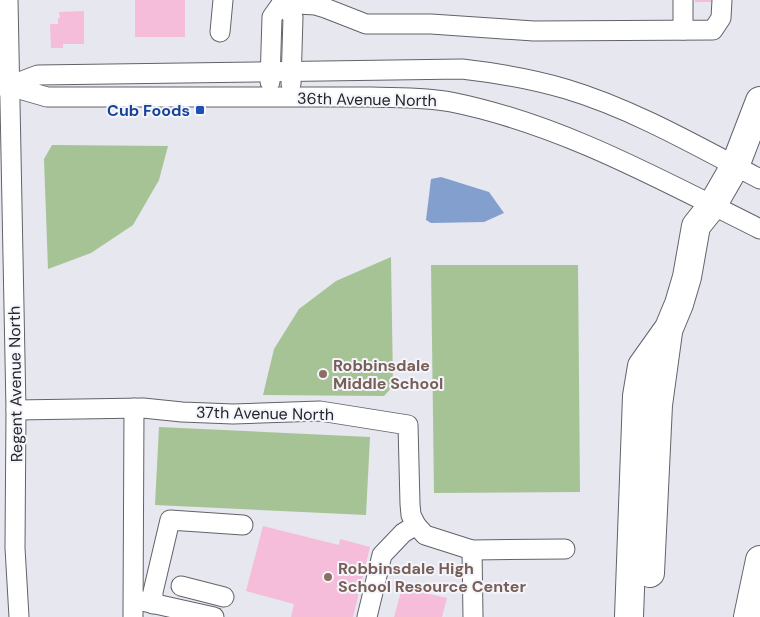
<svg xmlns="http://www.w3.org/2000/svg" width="760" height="617" viewBox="0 0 760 617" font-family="'DM Sans',sans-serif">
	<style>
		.green { fill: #a6c395 }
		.water { fill: #839fce }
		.building { fill: #f6bdda }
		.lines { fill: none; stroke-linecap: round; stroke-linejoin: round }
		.minor-casing { stroke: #626369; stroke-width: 21 }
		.highway-casing { stroke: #626369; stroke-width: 30 }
		.minor { stroke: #fff; stroke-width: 19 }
		.highway { stroke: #fff; stroke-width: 28 }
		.transit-dot { fill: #1a4fb4; stroke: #f4f5fc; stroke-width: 2 }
		.education-dot { fill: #8d6e63; stroke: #f4f5fc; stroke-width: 2 }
		.labels { text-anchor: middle; stroke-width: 4; stroke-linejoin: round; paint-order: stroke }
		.street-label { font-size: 16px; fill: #252628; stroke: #f4f5fc }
		.transit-label { font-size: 16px; font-weight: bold; fill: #164399; stroke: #f4f5fc; text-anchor: end }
		.education-label { font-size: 16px; font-weight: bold; fill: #785e54; stroke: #f4f5fc; text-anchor: start }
	</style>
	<rect width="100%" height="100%" fill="#e6e7ef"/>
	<g class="green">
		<polygon points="52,145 168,146 159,180 133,225 91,253 48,269 44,159"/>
		<polygon points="391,257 393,386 384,396 263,395 274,349 299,309 336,281"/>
		<polygon points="431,265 578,265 580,492 434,493"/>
		<polygon points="159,427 370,437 366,515 155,505"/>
	</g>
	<polygon class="water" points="441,177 489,192 504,213 484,222 431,223 426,220 431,179"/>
	<g class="building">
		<rect x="135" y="0" width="50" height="37"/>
		<rect x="695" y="0" width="19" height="2"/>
		<polygon points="84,11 84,44 63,44 63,48 51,48 50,24 58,24 58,18 60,18 59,12"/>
		<polygon points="263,526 339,545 340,539 370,547 353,617 291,617 294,604 246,591"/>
		<polygon points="402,588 447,598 442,617 394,617"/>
	</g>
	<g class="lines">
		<defs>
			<g id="minor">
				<polyline points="8,0 16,410 15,548 19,617"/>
				<polyline points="683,0 683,30"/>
				<polyline points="282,3 315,5 325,8 366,24 431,24 534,31 713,30 721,18 722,0"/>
				<polyline points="282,3 293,17 291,84"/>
				<polyline points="220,32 223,0"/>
				<polyline points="270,82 272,17 282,3 282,0"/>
				<path d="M0 86H9L47 97H371C398 98 425 97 451 102 561 124 661 180 760 229"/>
				<path d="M9 86 38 75 462 69C497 73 532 79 566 89 633 109 699 147 760 179"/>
				<polyline points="16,410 143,408 182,412 233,414 320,411 408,425 410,504 411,515 416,525 425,535 472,550 565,549"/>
				<polyline points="472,550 473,617"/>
				<polyline points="181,586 224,597"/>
				<polyline points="142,601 214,617"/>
				<polyline points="153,604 153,592 170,520 243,525"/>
				<polyline points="133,617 134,408"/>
				<polyline points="367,617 382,555 403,533 416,525"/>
			</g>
			<g id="highway">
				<polyline points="650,573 658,405 668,332"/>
				<polyline points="629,617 637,396 642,366 669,328 679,304 687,277 696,226 712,206 735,166 760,101"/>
				<polyline points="748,617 760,560"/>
			</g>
		</defs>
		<use href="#minor" class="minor-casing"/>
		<use href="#highway" class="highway-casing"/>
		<use href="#minor" class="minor"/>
		<use href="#highway" class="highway"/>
	</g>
	<rect class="transit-dot" x="195" y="105" width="10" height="10" rx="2.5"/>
	<g class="education-dot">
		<circle cx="323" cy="374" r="5"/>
		<circle cx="328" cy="577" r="5"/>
	</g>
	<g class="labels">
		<g class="street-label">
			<text transform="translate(367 99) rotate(1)" y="6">36th Avenue North</text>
			<text transform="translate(15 384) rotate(-91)" y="6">Regent Avenue North</text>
			<text transform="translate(265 413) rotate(1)" y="6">37th Avenue North</text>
		</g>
		<g class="transit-label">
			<text x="190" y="116">Cub Foods</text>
		</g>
		<g class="education-label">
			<text x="333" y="371">Robbinsdale<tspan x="333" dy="18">Middle School</tspan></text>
			<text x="338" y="574">Robbinsdale High<tspan x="338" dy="18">School Resource Center</tspan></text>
		</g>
	</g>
</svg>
